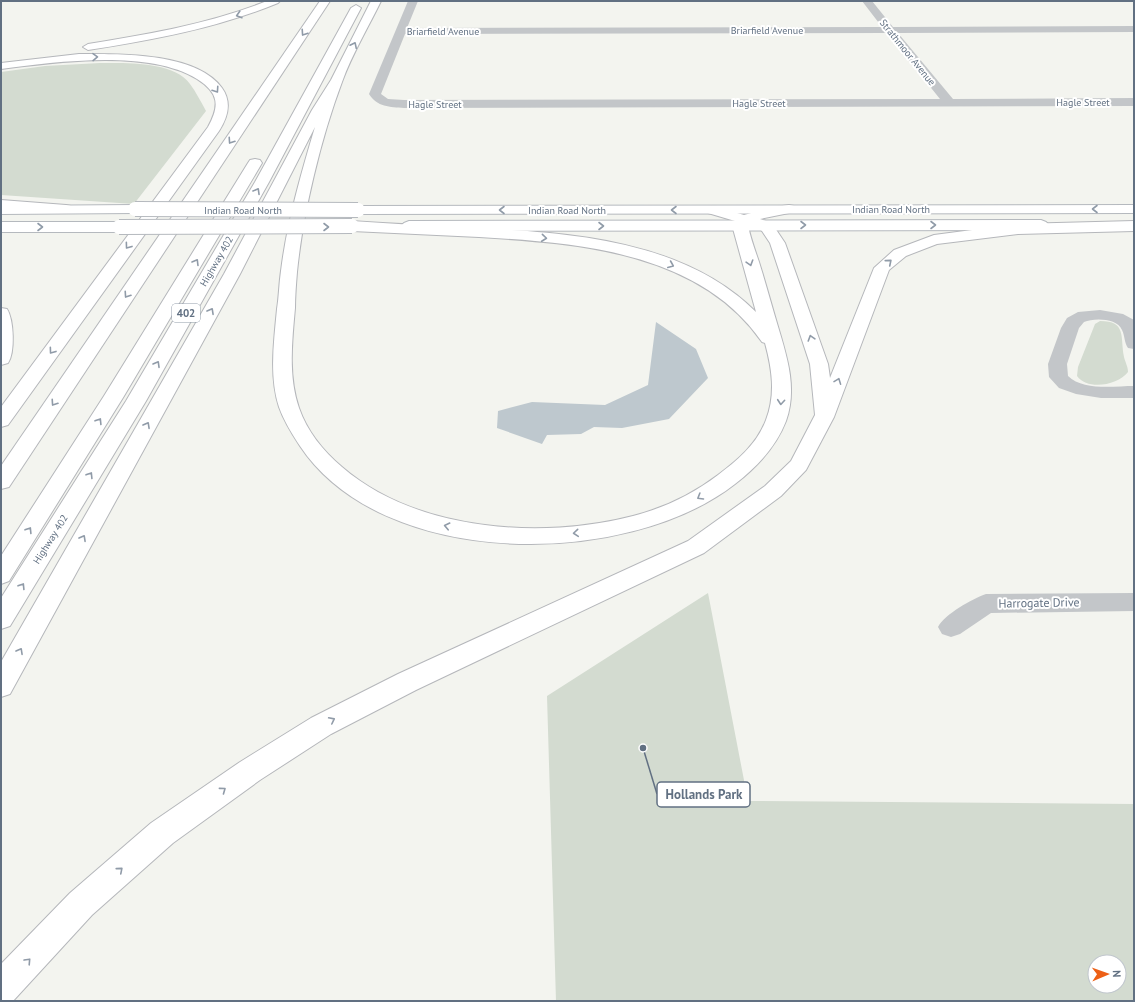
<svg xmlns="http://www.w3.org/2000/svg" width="1135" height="1002" viewBox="0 0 1135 1002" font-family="'PT Sans',sans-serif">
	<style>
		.green { fill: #d3dbd0; fill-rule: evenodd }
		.water { fill: #bec8ce }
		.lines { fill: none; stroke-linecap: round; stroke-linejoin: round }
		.secondary-casing { stroke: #b5b9be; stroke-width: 2 }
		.motorway-casing { stroke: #b5b7bb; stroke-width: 2 }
		.minor { fill: #c3c6c9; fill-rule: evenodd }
		.secondary { fill: #fff; fill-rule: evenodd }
		.motorway { fill: #fff; fill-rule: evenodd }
		.secondary-bridge-casing { stroke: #b5b9be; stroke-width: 16; stroke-linecap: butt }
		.secondary-bridge { stroke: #fff; stroke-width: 14 }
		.oneway { stroke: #909ba8 }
		.labels { text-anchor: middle; stroke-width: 4; stroke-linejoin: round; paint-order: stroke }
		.far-street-label { font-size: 10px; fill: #617082; stroke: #fff }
		.shield { fill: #fff; stroke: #909ba8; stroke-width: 1 }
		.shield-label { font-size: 11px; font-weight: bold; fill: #617082 }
		.street-label { font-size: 12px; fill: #617082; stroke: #fff }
		.leader { fill: none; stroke: #617082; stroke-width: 1.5 }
		.callout-dot { fill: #617082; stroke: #fff; stroke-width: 1.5 }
		.callout { fill: #fff; stroke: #617082; stroke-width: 1.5 }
		.callout-label { font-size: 13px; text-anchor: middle; font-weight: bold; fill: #617082 }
	</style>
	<rect width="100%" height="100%" fill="#f3f4ef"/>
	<g class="green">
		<path d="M100 63C125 63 174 61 190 84 196 92 201 102 206 111L134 204 1 195V72L45 66Z"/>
		<path d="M1100 321C1127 321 1120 337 1124 357 1125 362 1128 366 1128 372 1118 385 1088 391 1077 376L1078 367 1095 324Z"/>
		<path d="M708 593 748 801 1134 804V1001H556L547 696ZM1095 962H1119V986H1095Z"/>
	</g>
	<polygon class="water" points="656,322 696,349 708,378 669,419 622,428 594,427 581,434 547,435 542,444 497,428 498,411 532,402 605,405 648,385"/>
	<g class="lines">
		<defs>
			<g id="secondary">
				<polygon points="135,205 140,206 142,209 140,212 135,213 1,214 1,206"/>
				<polygon points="1134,205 1134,213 358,214 353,213 351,210 353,207 358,206"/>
				<polygon points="1041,220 1046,222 1049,225 1046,228 1041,230 409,231 404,229 401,226 404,223 409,221"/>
				<polygon points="1,222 119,222 124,224 127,227 124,230 119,232 1,232"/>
			</g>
			<g id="motorway">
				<path d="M267 1H280L278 3C217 28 153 40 88 50L83 47 88 44C149 34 209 24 267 1Z"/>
				<polygon points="320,1 330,1 9,487 1,489 1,466"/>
				<path d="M371 1H381C368 28 352 54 342 82 321 138 303 212 297 272 296 284 295 296 295 308 292 341 288 376 299 408 307 431 323 451 342 467 416 531 541 540 633 516 664 508 693 494 718 475 738 460 757 444 766 420 776 394 772 369 765 343L762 342C700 252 579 243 479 237 437 235 394 233 352 231L347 229 344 226 347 223 352 221C393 224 435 226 476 228 571 233 684 240 756 312L732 225 735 221 708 213 706 210 708 207 713 206 744 215 769 208 789 205 794 206 796 209 794 212 760 219 769 222 773 225 785 243 828 364 830 378 874 268 894 250 934 235 1018 224 1134 221V231L1018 234 937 244 906 256 889 270 834 417 806 470 781 496 704 553 416 690 331 734 260 780 173 843 92 915 13 1001H1V964L70 893 151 823 240 762 311 718 398 674 688 541 765 486 791 461 815 415 810 364 770 243 762 231 759 228 748 225C750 237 755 250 759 262 766 284 772 307 779 330 788 360 797 390 786 421 776 447 757 467 735 484 626 569 382 570 300 446 292 434 284 421 279 407 269 376 274 341 277 309 279 297 279 284 281 271 287 222 301 174 315 127L240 274 10 694 1 697V662L224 274 312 110 331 80Z"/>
				<polygon points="356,5 361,8 269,182 146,401 10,626 1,629 1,598 126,401 255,182 351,8"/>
				<path d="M79 54C118 54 196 52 222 88 232 102 228 117 219 131L8 425 1 427V407L208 127C220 105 219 93 197 79 148 49 56 62 1 69V63Z"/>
				<polygon points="255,159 260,160 262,163 124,396 9,581 1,584 1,556 104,396 248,163 250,160"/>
				<polygon points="1,200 66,205 71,206 73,209 71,212 66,213 1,208"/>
				<path d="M1 308 7 309C14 320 15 353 8 363L1 365Z"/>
			</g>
		</defs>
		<use href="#secondary" class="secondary-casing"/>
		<use href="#motorway" class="motorway-casing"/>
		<g class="minor">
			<path d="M408 1H418L407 28 882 27 862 1H872L893 27 1134 26V32L898 33 953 99 1134 98V106L404 108C390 107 377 107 369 94ZM887 33 940 99 404 100 388 99 381 94 405 34Z"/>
			<path d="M1100 310 1123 314 1134 320V349L1128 348C1124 342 1125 336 1122 330 1117 318 1094 318 1084 322L1079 328 1067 364 1068 376C1083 391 1114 386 1134 386V398H1101L1076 394 1059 388 1049 377 1048 364 1061 328 1067 318 1078 312Z"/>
			<path d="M1134 593V611L991 613 960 634 951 637 942 634 938 627C945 614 972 599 986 594Z"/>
		</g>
		<use href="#secondary" class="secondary"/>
		<use href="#motorway" class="motorway"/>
		<defs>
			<g id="secondary-bridge">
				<polyline points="135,209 358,210"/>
				<polyline points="119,227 352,226"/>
			</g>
		</defs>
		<use href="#secondary-bridge" class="secondary-bridge-casing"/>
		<use href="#secondary-bridge" class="secondary-bridge"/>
	</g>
	<defs><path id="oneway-chevron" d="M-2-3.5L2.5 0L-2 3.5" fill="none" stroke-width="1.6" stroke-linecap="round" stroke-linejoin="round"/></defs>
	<g class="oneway">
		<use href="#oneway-chevron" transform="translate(239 15) rotate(163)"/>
		<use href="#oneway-chevron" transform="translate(304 33) rotate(124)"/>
		<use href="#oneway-chevron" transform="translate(354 45) rotate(-64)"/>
		<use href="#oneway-chevron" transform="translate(95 57) rotate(-1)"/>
		<use href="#oneway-chevron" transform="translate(216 90) rotate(56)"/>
		<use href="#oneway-chevron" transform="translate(231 141) rotate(124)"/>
		<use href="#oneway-chevron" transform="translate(257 191) rotate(-60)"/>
		<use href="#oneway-chevron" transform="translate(1095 209) rotate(180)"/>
		<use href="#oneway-chevron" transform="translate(502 210) rotate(-180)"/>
		<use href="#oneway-chevron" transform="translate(674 210) rotate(-180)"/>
		<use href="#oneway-chevron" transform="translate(803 225)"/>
		<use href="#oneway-chevron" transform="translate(933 225)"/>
		<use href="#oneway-chevron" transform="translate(601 226)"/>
		<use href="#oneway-chevron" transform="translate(40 227)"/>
		<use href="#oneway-chevron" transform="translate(326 227)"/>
		<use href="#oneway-chevron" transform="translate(544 238) rotate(6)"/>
		<use href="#oneway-chevron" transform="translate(128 246) rotate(126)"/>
		<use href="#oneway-chevron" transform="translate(196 262) rotate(-59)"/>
		<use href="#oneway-chevron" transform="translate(889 262) rotate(-40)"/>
		<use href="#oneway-chevron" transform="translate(750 263) rotate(73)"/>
		<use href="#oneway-chevron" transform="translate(671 265) rotate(23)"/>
		<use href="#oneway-chevron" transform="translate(127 295) rotate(124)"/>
		<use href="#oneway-chevron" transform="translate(211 311) rotate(-61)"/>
		<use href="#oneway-chevron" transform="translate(811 338) rotate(-107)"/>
		<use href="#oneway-chevron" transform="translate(52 351) rotate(126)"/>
		<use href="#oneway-chevron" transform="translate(157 364) rotate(-60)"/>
		<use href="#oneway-chevron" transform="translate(838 381) rotate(-69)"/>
		<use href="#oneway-chevron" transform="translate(781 402) rotate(95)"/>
		<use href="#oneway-chevron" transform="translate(54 403) rotate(124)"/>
		<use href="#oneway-chevron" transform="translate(99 421) rotate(-58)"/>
		<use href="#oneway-chevron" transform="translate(147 425) rotate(-61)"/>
		<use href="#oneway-chevron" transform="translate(90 475) rotate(-58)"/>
		<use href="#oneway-chevron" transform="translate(700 497) rotate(149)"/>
		<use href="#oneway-chevron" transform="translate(447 526) rotate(-167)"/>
		<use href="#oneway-chevron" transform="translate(29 530) rotate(-58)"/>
		<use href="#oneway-chevron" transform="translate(576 533) rotate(175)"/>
		<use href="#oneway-chevron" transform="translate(83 538) rotate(-61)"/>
		<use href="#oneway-chevron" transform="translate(22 586) rotate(-58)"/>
		<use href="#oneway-chevron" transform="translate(20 651) rotate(-61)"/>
		<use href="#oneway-chevron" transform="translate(332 720) rotate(-27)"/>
		<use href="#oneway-chevron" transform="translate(223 790) rotate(-36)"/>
		<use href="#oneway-chevron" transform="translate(120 870) rotate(-41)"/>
		<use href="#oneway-chevron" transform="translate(28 961) rotate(-47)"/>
	</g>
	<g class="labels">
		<g class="far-street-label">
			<text x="767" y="34">Briarfield Avenue</text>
			<text x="443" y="35">Briarfield Avenue</text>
			<text transform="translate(908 52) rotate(51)" y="4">Strathmoor Avenue</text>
			<text x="1083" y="106">Hagle Street</text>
			<text x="759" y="107">Hagle Street</text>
			<text x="435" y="108">Hagle Street</text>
			<text x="891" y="213">Indian Road North</text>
			<text x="243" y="214">Indian Road North</text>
			<text x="567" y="214">Indian Road North</text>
			<text transform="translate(216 261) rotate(-60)" y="4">Highway 402</text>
			<text transform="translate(50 539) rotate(-58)" y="4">Highway 402</text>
		</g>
		<rect class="shield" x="172" y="304" width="28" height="18" rx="3"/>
		<g class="shield-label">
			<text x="186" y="317">402</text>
		</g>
		<g class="street-label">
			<text transform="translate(1039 603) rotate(-1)" y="4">Harrogate Drive</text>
		</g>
	</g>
	<path class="leader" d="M643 748L657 794"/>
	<circle class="callout-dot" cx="643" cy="748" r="4"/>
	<rect class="callout" x="657" y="782" width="93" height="25" rx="4"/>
	<g class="callout-label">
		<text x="704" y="799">Hollands Park</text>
	</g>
	<rect width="1135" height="1002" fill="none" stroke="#617082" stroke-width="4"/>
	<g transform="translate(1107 974) rotate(88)"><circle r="19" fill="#ffffff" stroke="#c0c6cd"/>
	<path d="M0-3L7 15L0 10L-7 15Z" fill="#ed6016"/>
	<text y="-6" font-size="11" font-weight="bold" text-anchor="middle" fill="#617082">N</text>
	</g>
</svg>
